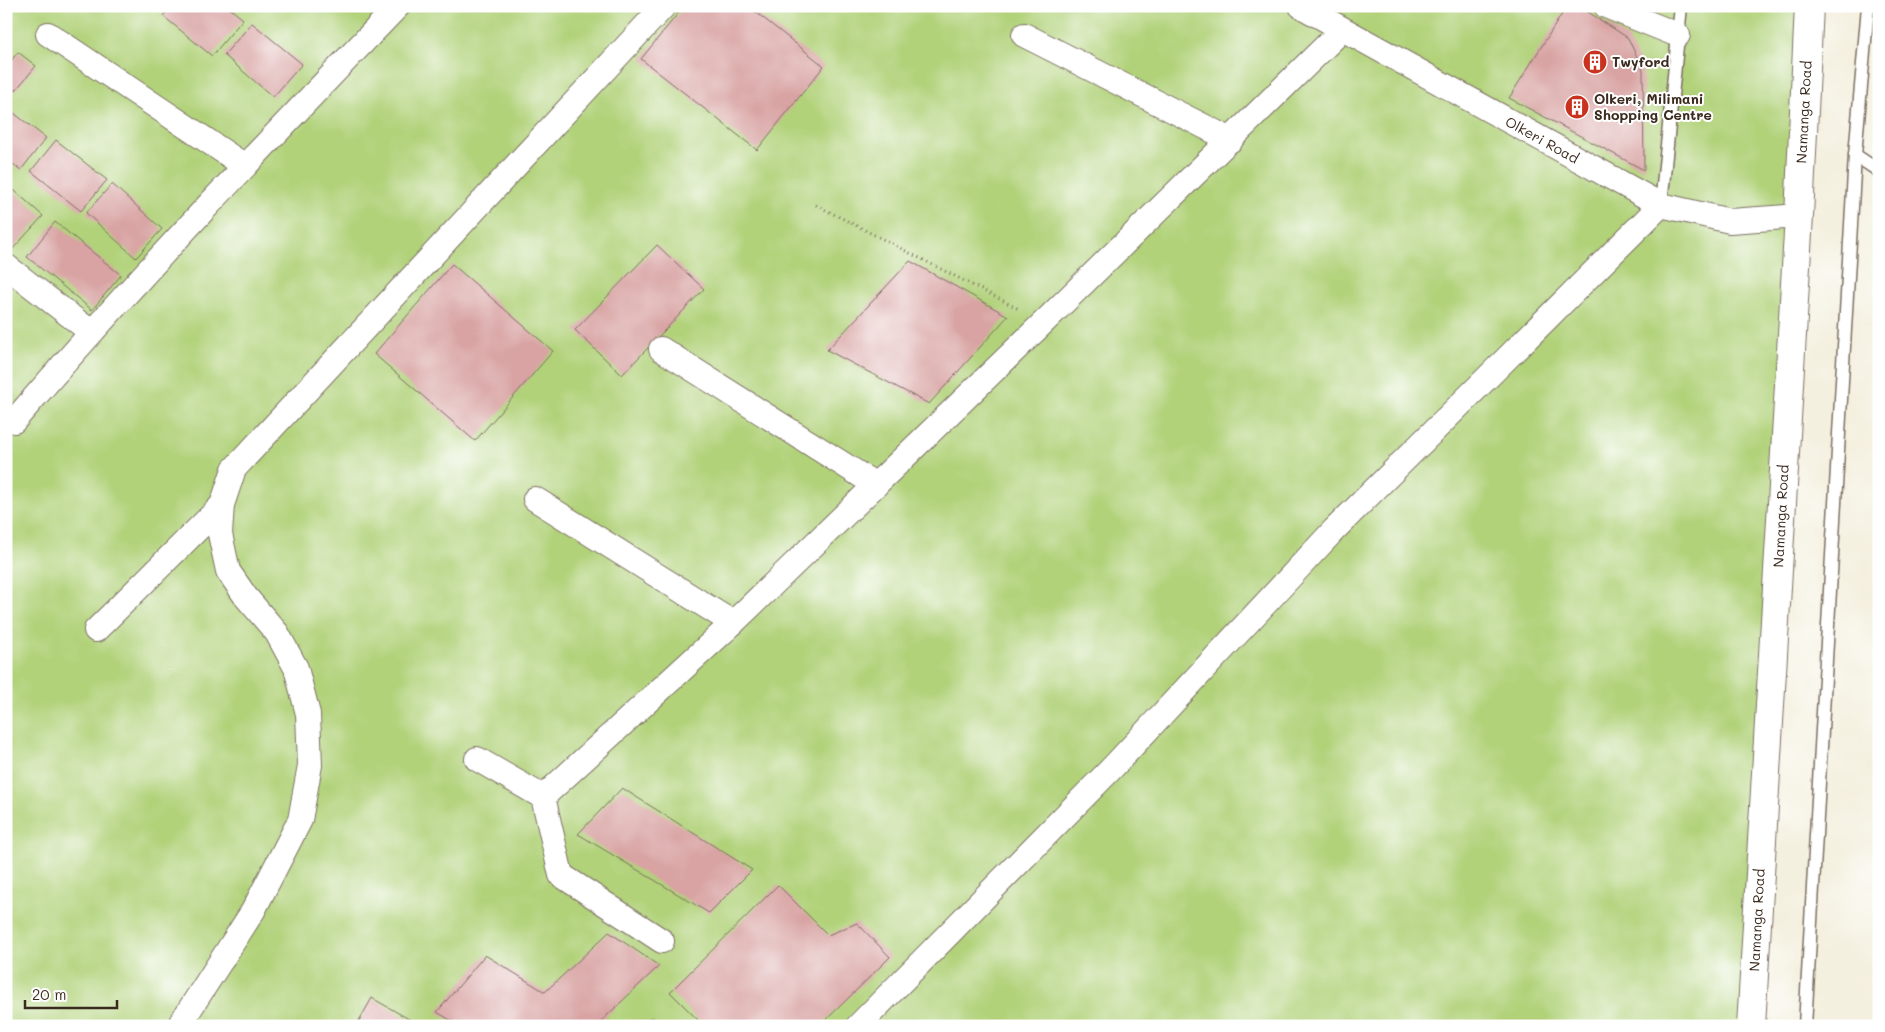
<svg xmlns="http://www.w3.org/2000/svg" width="1885" height="1032" viewBox="0 0 1885 1032" font-family="Mali,sans-serif">
	<style>
		.green { fill: #b1d279; stroke: #767e4c }
		.building { fill: #d8a3a2 }
		.lines { fill: none; stroke-linecap: round; stroke-linejoin: round }
		.lane-casing { stroke: #7c6f62; stroke-width: 15 }
		.street-casing { stroke: #7c6f62; stroke-width: 26 }
		.highway-casing { stroke: #7c6f62; stroke-width: 30 }
		.path { stroke: #7c6f62; stroke-width: 3; stroke-dasharray: 1 4; stroke-linecap: butt }
		.lane { stroke: #fff; stroke-width: 12 }
		.street { stroke: #fff; stroke-width: 24 }
		.highway { stroke: #fff; stroke-width: 28 }
		.labels { text-anchor: middle; stroke-width: 4; stroke-linejoin: round; paint-order: stroke }
		.poi-label { font-size: 14px; font-weight: bold; fill: #3b2a1e; stroke: #fff; text-anchor: start }
		.street-label { font-size: 14px; fill: #3b2a1e; stroke: #fff }
	</style>
	<rect width="100%" height="100%" fill="#fff"/>
	<filter id="ink" filterUnits="userSpaceOnUse"><feTurbulence type="fractalNoise" baseFrequency=".02" numOctaves="2"/><feDisplacementMap in="SourceGraphic" scale="10" xChannelSelector="R" yChannelSelector="G"/><feConvolveMatrix kernelMatrix="1 2 1 2 8 2 1 2 1" color-interpolation-filters="sRGB"/></filter>
	<filter id="wash" filterUnits="userSpaceOnUse"><feTurbulence type="fractalNoise" baseFrequency=".0096" numOctaves="4" result="noise"/><feDisplacementMap in="SourceGraphic" scale="20" xChannelSelector="R" yChannelSelector="G"/><feGaussianBlur stdDeviation="1.12" result="paint"/><feColorMatrix in="noise" values="0 0 0 0 0 0 0 0 0 0 0 0 0 0 0 0 0 1.4 0 .05"/><feComposite in="paint" operator="in"/></filter>
	<g filter="url(#wash)">
		<rect width="100%" height="100%" fill="#f4f0df"/>
		<polygon class="green" points="6,6 1807,6 1748,1026 6,1026"/>
		<g id="blocks">
			<g class="building">
				<polygon points="144,6 155,6 151,11"/>
				<polygon points="171,6 227,6 243,19 212,56 163,16"/>
				<polygon points="684,6 748,6 824,66 757,150 641,59"/>
				<polygon points="1567,6 1579,6 1628,38 1643,70 1644,170 1509,98"/>
				<polygon points="252,23 302,64 273,97 224,55"/>
				<polygon points="18,52 36,66 15,91 6,84 6,67"/>
				<polygon points="6,107 46,138 21,170 6,159"/>
				<polygon points="56,140 107,180 81,211 31,171"/>
				<polygon points="6,183 43,216 10,252 6,248"/>
				<polygon points="112,184 162,229 136,258 86,213"/>
				<polygon points="55,222 121,275 92,310 27,257"/>
				<polygon points="657,245 704,289 622,375 575,330"/>
				<polygon points="910,261 1008,316 929,404 827,350"/>
				<polygon points="452,264 553,351 475,441 374,354"/>
				<polygon points="622,788 752,870 709,913 578,834"/>
				<polygon points="778,885 828,935 857,923 890,957 820,1026 704,1026 670,992"/>
				<polygon points="609,932 659,966 596,1026 460,1026 437,1012 485,955 545,992"/>
				<polygon points="372,998 421,1026 356,1026"/>
			</g>
		</g>
	</g>
	<g filter="url(#ink)">
		<use href="#blocks" fill-opacity="0" stroke="#7c6f62" stroke-width="1"/>
		<g class="lines">
			<defs>
				<g id="lane">
					<polyline points="1855,155 1879,171"/>
					<polyline points="1661,205 1681,6"/>
					<polyline points="652,1025 652,1026"/>
					<polyline points="1805,1026 1855,155 1868,6"/>
				</g>
				<g id="street">
					<polyline points="1301,6 1661,205 1730,221 1799,216"/>
					<polyline points="1606,6 1678,35"/>
					<polyline points="48,34 245,166"/>
					<polyline points="1024,35 1231,140"/>
					<polyline points="6,266 91,332"/>
					<polyline points="661,349 876,485"/>
					<path d="M14 421C137 278 267 142 398 6"/>
					<polyline points="535,499 733,623"/>
					<polyline points="96,630 222,505"/>
					<polyline points="477,759 543,797 733,623 1044,322 1342,30"/>
					<polyline points="543,797 561,875 662,941"/>
					<polyline points="179,1026 253,911 300,820 310,765 308,714 296,668 277,633 246,597 228,571 220,534 222,505 234,469 664,6"/>
					<polyline points="858,1026 1112,768 1334,530 1661,205"/>
				</g>
				<polyline id="highway" points="1751,1026 1799,216 1809,6"/>
			</defs>
			<use href="#lane" class="lane-casing"/>
			<use href="#street" class="street-casing"/>
			<use href="#highway" class="highway-casing"/>
			<polyline class="path" points="816,205 1019,309"/>
			<use href="#lane" class="lane"/>
			<use href="#street" class="street"/>
			<use href="#highway" class="highway"/>
		</g>
	</g>
	<defs>
		<symbol id="building-disc" viewBox="-11 -11 22 22"><circle r="9.5" fill="#c8321e" stroke="#fff"/><path d="M-4-6H4V6H1V3H-1V6H-4ZM-2.5-4.3h1.7v1.8h-1.7ZM.8-4.3h1.7v1.8H.8ZM-2.5-1h1.7V.8h-1.7ZM.8-1h1.7V.8H.8Z" fill="#fff"/></symbol>
	</defs>
	<g fill-rule="evenodd">
		<use href="#building-disc" x="1581" y="48" width="28" height="28"/>
		<use href="#building-disc" x="1563" y="93" width="28" height="28"/>
	</g>
	<g class="labels">
		<g class="poi-label">
			<text x="1612" y="67">Twyford</text>
			<text x="1594" y="104">Olkeri, Milimani<tspan x="1594" dy="16">Shopping Centre</tspan></text>
		</g>
		<g class="street-label">
			<text transform="translate(1804 112) rotate(-87)" y="5">Namanga Road</text>
			<text transform="translate(1542 140) rotate(29)" y="5">Olkeri Road</text>
			<text transform="translate(1781 516) rotate(-87)" y="5">Namanga Road</text>
			<text transform="translate(1757 920) rotate(-87)" y="5">Namanga Road</text>
		</g>
	</g>
	<rect width="1885" height="1032" fill="none" stroke="#fff" stroke-width="25"/>
	<path d="M25 1000v8h92v-8" fill="none" stroke="#3b2a1e" stroke-width="2.5"/>
	<text x="32" y="1000" font-size="15" fill="#3b2a1e" stroke="#ffffff" stroke-width="4" paint-order="stroke">20 m</text>
</svg>
